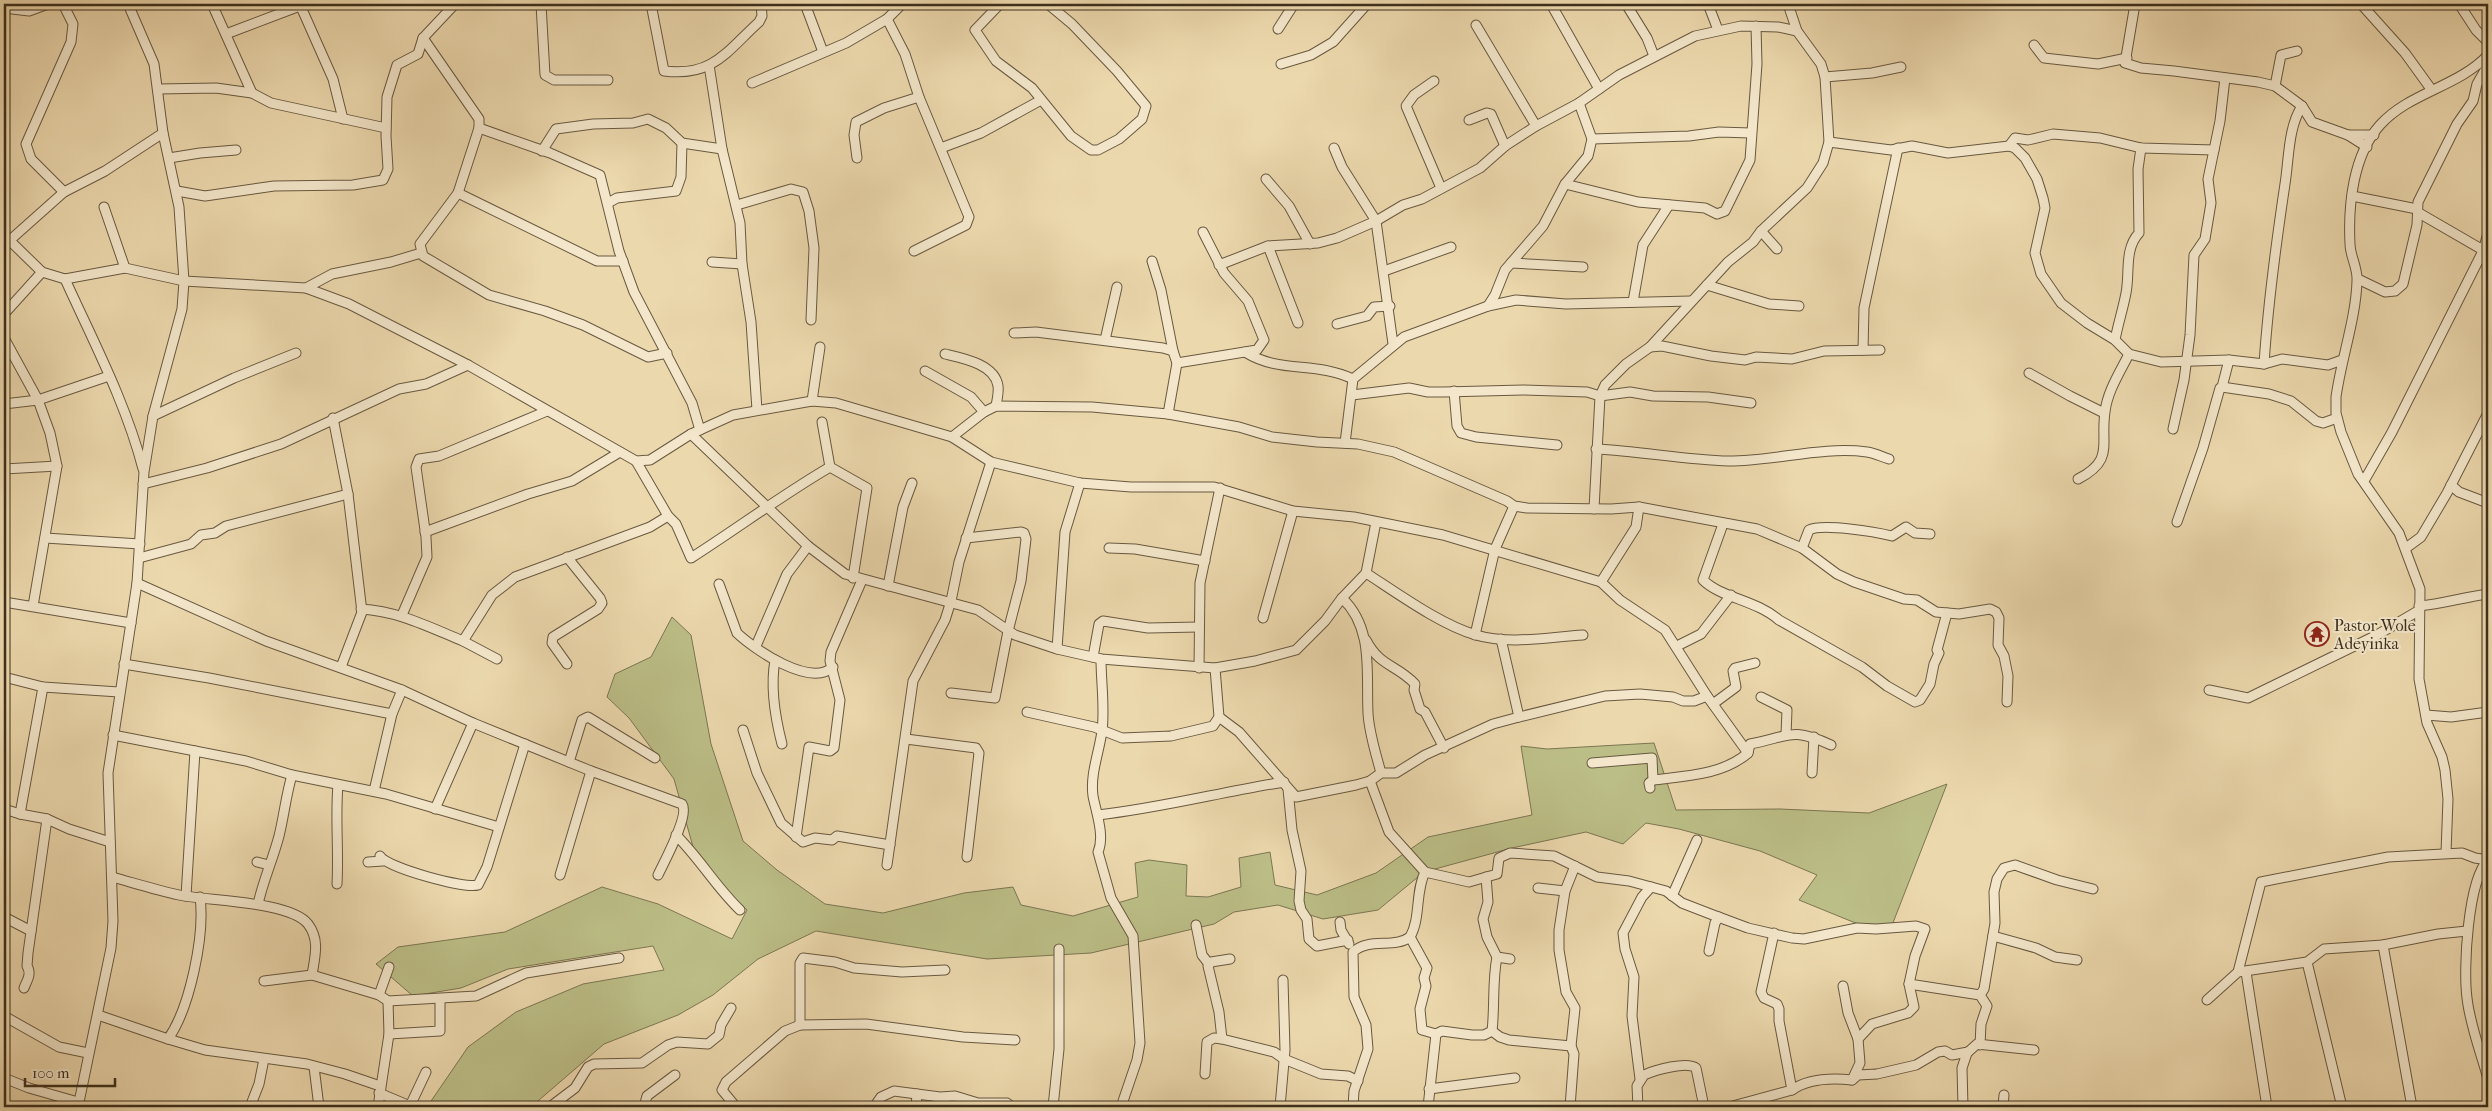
<svg xmlns="http://www.w3.org/2000/svg" width="2492" height="1111" viewBox="0 0 2492 1111" font-family="'IM FELL French Canon',serif">
	<style>
		.green { fill: #bcbe87; stroke: #7c7652 }
		.lines { fill: none; stroke-linecap: round; stroke-linejoin: round }
		.minor-casing { stroke: #695940; stroke-width: 11 }
		.minor { stroke: #f3e6ca; stroke-width: 9 }
		.labels { text-anchor: middle; stroke-width: 4; stroke-linejoin: round; paint-order: stroke }
		.poi-label { font-size: 16px; fill: #3d2f1c; stroke: #f3e6ca; text-anchor: start }
	</style>
	<rect width="100%" height="100%" fill="#ecd8ad"/>
	<filter id="stains"><feTurbulence type="fractalNoise" baseFrequency=".004" numOctaves="4"/><feColorMatrix values="0 0 0 0 .2 0 0 0 0 .09 0 0 0 0 .02 0 0 0 .5 -.17"/></filter>
	<radialGradient id="worn" r=".72"><stop offset=".6" stop-color="#630" stop-opacity="0"/><stop offset="1" stop-color="#630" stop-opacity=".3"/></radialGradient>
	<polygon class="green" points="672,617 691,635 711,744 743,841 777,870 825,904 883,913 964,893 1013,887 1021,905 1073,916 1138,897 1135,863 1149,860 1187,865 1186,896 1208,897 1241,887 1239,858 1270,852 1275,885 1317,895 1376,873 1428,837 1532,815 1521,746 1547,749 1654,743 1676,810 1780,809 1869,813 1947,784 1889,933 1853,922 1799,900 1817,875 1760,851 1679,829 1646,823 1623,844 1586,832 1512,848 1424,872 1378,910 1323,919 1278,905 1234,912 1214,924 1091,953 987,959 816,931 758,959 713,995 678,1015 604,1044 531,1107 427,1107 468,1047 516,1012 583,984 664,970 653,946 508,969 461,988 413,996 376,964 398,947 505,932 602,887 658,904 732,939 747,910 697,861 674,779 629,718 607,697 615,674 651,657"/>
	<g class="lines">
		<defs>
			<g id="minor">
				<polyline points="63,4 73,24 71,42 26,144 31,159 64,192"/>
				<polyline points="212,4 252,93"/>
				<polyline points="397,4 454,5"/>
				<polyline points="541,4 545,75 554,80 608,80"/>
				<path d="M651 4 664 71C713 77 726 52 759 22L762 16 761 4"/>
				<polyline points="805,4 823,52"/>
				<polyline points="1000,4 975,30 996,61 1032,88 1071,136 1091,150 1098,150 1119,139 1142,119 1146,106 1117,71 1072,24 1048,4"/>
				<polyline points="1551,4 1599,89"/>
				<polyline points="1626,4 1647,38 1654,56"/>
				<polyline points="1708,4 1718,30"/>
				<polyline points="2135,4 2125,63 2141,68 2174,71 2258,82 2275,86 2302,106 2312,122 2348,135 2367,147"/>
				<polyline points="2361,4 2405,53 2431,89"/>
				<polyline points="2459,4 2476,30 2488,42"/>
				<polyline points="301,7 333,79 343,119"/>
				<polyline points="4,8 29,11 48,4"/>
				<polyline points="887,19 905,54 919,97 969,217 966,225 914,251"/>
				<polyline points="1476,25 1536,126"/>
				<polyline points="1278,29 1294,4"/>
				<polyline points="226,34 305,4"/>
				<polyline points="423,38 479,119 479,128 458,193"/>
				<polyline points="2034,45 2044,58 2098,64 2127,58"/>
				<polyline points="1281,64 1311,55 1333,42 1367,4"/>
				<polyline points="709,65 722,149 740,223 742,264 751,322 757,410"/>
				<polyline points="4,70 4,80"/>
				<polyline points="1825,77 1872,73 1901,67"/>
				<polyline points="1434,81 1414,95 1406,106 1441,188"/>
				<polyline points="752,83 846,43 887,19 902,4"/>
				<polyline points="2275,86 2281,55 2297,51"/>
				<polyline points="158,89 216,88 252,93 271,103 386,128"/>
				<polyline points="1469,120 1487,113 1491,114 1505,146"/>
				<polyline points="479,128 550,153 600,175 619,251 634,292 692,403 700,430"/>
				<polyline points="2348,135 2374,135"/>
				<polyline points="1592,139 1689,136 1719,132 1751,133"/>
				<polyline points="1829,142 1891,150 1912,146 1948,153 2009,146 2015,148 2025,158 2037,179 2043,198 2045,208 2035,253 2041,274 2061,303 2087,323 2115,340 2129,354 2161,362 2229,360 2264,364 2282,359 2328,365 2342,360"/>
				<polyline points="2009,146 2015,138 2028,140 2053,134 2100,138 2141,148 2214,150"/>
				<polyline points="941,148 981,133 1041,100"/>
				<polyline points="1334,148 1342,167 1376,221 1393,344"/>
				<polyline points="542,151 556,129 593,124 633,123 648,119 666,128 682,143 722,149"/>
				<polyline points="169,158 200,153 236,150"/>
				<polyline points="857,158 854,135 856,122 884,108 919,97"/>
				<polyline points="1266,179 1289,206 1310,244"/>
				<polyline points="1565,184 1638,202 1705,208 1717,214 1725,211 1750,160 1757,64 1756,26"/>
				<polyline points="177,191 205,196 274,186 353,185 383,180 388,169 386,136 387,97 397,65 418,54 423,38 455,4"/>
				<polyline points="2352,196 2417,209"/>
				<polyline points="608,203 617,198 676,191 681,177 682,143"/>
				<polyline points="737,205 791,189 803,192 809,211 814,248 811,320"/>
				<polyline points="104,207 125,268"/>
				<polyline points="2419,213 2488,253"/>
				<polyline points="1761,231 1777,249"/>
				<polyline points="4,235 42,272 65,279 125,268 184,281 306,288 349,304 468,365 636,461 650,460 691,434 733,415 812,401 836,403 952,437 984,412 996,406 1092,407 1168,414 1239,427 1272,437 1317,442 1358,444 1394,452 1507,501 1514,506 1527,508 1611,509 1639,507 1757,529 1802,548 1837,574 1854,582 1904,599 1917,600 1936,612 1959,614 1990,609 1996,612 1999,618 1998,645 2004,656 2008,676 2007,702"/>
				<polyline points="9,241 64,192 105,171 163,133"/>
				<polyline points="1268,246 1298,323"/>
				<polyline points="623,261 597,261 458,193 420,244 423,256 489,295 545,311 583,325 648,357 667,353"/>
				<polyline points="1152,261 1161,290 1173,351 1177,363 1168,414"/>
				<polyline points="712,262 742,264"/>
				<polyline points="1511,263 1583,267"/>
				<polyline points="1219,265 1268,246 1318,243 1337,238 1376,221 1403,205 1422,199 1480,168 1505,146 1536,126 1579,103 1619,75 1695,36 1741,26 1778,27 1797,31"/>
				<polyline points="1384,271 1451,247"/>
				<path d="M65 279C93 341 126 403 143 469"/>
				<polyline points="2358,279 2385,292 2395,291 2403,284 2417,225 2418,202 2457,124 2473,101 2477,84 2488,65"/>
				<polyline points="1707,285 1769,304 1799,306"/>
				<polyline points="306,288 332,274 391,262 421,253"/>
				<polyline points="1633,302 1643,245 1669,205"/>
				<polyline points="1488,306 1495,295 1505,270 1543,226 1565,184 1588,156 1592,139 1579,103"/>
				<polyline points="4,314 42,272"/>
				<polyline points="1337,324 1367,316 1374,307 1390,306"/>
				<polyline points="1014,333 1036,332 1163,348 1173,351"/>
				<polyline points="4,338 38,400 50,433 57,466 33,606"/>
				<polyline points="1105,340 1117,287"/>
				<path d="M2115 340C2118 324 2123 309 2126 293 2130 273 2124 249 2139 233L2138 169 2141 148"/>
				<polyline points="1650,347 1662,346 1711,356 1745,360 1756,357 1792,359 1824,351 1880,350"/>
				<polyline points="1863,350 1864,308 1898,148"/>
				<path d="M1245 352C1280 374 1315 361 1353 379"/>
				<path d="M945 354C962 358 995 364 998 386 999 392 997 400 996 406"/>
				<polyline points="1177,363 1257,350 1264,340 1248,301 1224,273 1203,232"/>
				<path d="M2264 364C2268 303 2276 244 2285 184 2289 159 2288 127 2302 106"/>
				<polyline points="925,371 971,397 984,412"/>
				<polyline points="2029,373 2070,396 2104,413"/>
				<polyline points="2222,387 2269,394 2291,401 2316,421 2323,423 2337,418"/>
				<polyline points="1454,391 1457,426 1461,433 1476,437 1557,445"/>
				<polyline points="1352,395 1409,388 1428,392 1444,392 1523,390 1587,392 1600,396 1630,392 1653,396 1708,397 1751,403"/>
				<polyline points="812,401 820,347"/>
				<polyline points="4,404 38,400 109,376"/>
				<polyline points="153,416 234,378 296,353"/>
				<polyline points="333,418 348,494 362,612 341,667"/>
				<polyline points="822,422 830,467 867,488 853,578"/>
				<polyline points="2173,429 2184,380 2190,335 2194,255 2205,239 2211,203 2208,179 2220,121 2225,78"/>
				<polyline points="691,434 808,546 845,574 978,610 1015,635 1057,649 1101,659 1215,668 1255,661 1296,650 1325,621 1342,598 1366,573 1376,522"/>
				<path d="M952 437 991 462 1080 483 1131 487H1214L1293 511 1354 517 1443 535 1601 582 1620 600 1665 630 1707 696 1748 753 1750 744C1789 737 1790 726 1831 745"/>
				<polyline points="1345,443 1353,379 1404,337 1488,306 1516,300 1566,304 1691,301"/>
				<path d="M1596 449C1641 451 1684 460 1729 461 1775 461 1822 446 1867 452 1875 453 1882 457 1889 459"/>
				<path d="M636 461 668 516 676 524 691 558C738 528 782 495 830 467"/>
				<polyline points="4,469 57,466"/>
				<path d="M2078 479C2115 460 2100 444 2105 412 2107 392 2120 372 2129 354"/>
				<polyline points="2364,481 2392,432 2483,251 2488,233"/>
				<polyline points="143,484 207,468 281,444 399,389 426,384 468,365"/>
				<polyline points="2451,485 2459,492 2488,503"/>
				<polyline points="1594,509 1600,396 1605,385 1626,364 1650,347 1728,262 1753,242 1761,231 1807,188 1823,163 1829,142 1825,77 1821,64 1797,31 1788,4"/>
				<polyline points="2177,522 2203,448 2220,388 2222,387 2229,360"/>
				<path d="M1723 524 1703 580C1721 598 1756 600 1779 620L1862 667 1887 686 1915 702 1920 700 1930 684 1934 664 1939 653 1937 650 1947 613"/>
				<polyline points="425,532 528,494 572,481 620,452"/>
				<polyline points="45,538 140,544"/>
				<polyline points="1109,548 1135,549 1205,561"/>
				<path d="M1802 548 1809 530C1822 523 1876 532 1892 536L1906 527 1915 533 1930 534"/>
				<polyline points="2406,548 2421,537 2447,493 2488,413"/>
				<polyline points="567,557 600,598 602,603 598,609 553,637 552,643 567,664"/>
				<polyline points="139,558 191,544 201,535 215,533 226,526 348,494"/>
				<path d="M1366 573C1397 593 1441 625 1476 635 1509 645 1549 637 1583 635"/>
				<polyline points="1601,582 1636,527 1639,507"/>
				<path d="M137 583 266 641 402 690 473 723 591 771 682 804C690 815 664 862 658 875"/>
				<path d="M719 584 737 633C754 649 810 688 833 667"/>
				<polyline points="888,586 903,507 912,483"/>
				<path d="M1342 598C1374 628 1366 673 1368 713 1369 733 1376 754 1381 773"/>
				<polyline points="4,602 131,623"/>
				<path d="M2419 606C2443 604 2464 597 2488 594"/>
				<path d="M361 609C398 611 429 627 463 641L492 595 515 577 650 527 668 516"/>
				<polyline points="402,615 427,557 426,537 416,467 419,459 439,456 547,411"/>
				<polyline points="1263,618 1293,511"/>
				<polyline points="1475,635 1495,549 1514,506"/>
				<polyline points="1501,639 1519,717"/>
				<path d="M1366 640C1380 667 1396 664 1415 684L1414 690 1420 709 1425 712 1444 748"/>
				<polyline points="463,641 497,659"/>
				<polyline points="756,646 787,574 808,546"/>
				<polyline points="1677,646 1701,634 1731,595"/>
				<polyline points="1057,649 1065,532 1080,483"/>
				<polyline points="1093,657 1099,624 1103,621 1148,628 1199,627"/>
				<path d="M1101 659C1101 682 1105 708 1102 731 1099 753 1090 774 1093 796 1096 812 1105 836 1098 852L1111 898 1133 936 1140 1043 1137 1060 1121 1107"/>
				<path d="M775 660C770 688 775 717 782 744"/>
				<polyline points="124,664 209,678 392,714"/>
				<polyline points="1199,668 1200,583 1220,488"/>
				<polyline points="4,677 43,687 119,692"/>
				<polyline points="2209,690 2248,698 2377,635 2418,611"/>
				<polyline points="951,693 995,698 1008,631 1021,581 1026,539 1024,533 1021,532 966,538"/>
				<polyline points="1761,697 1787,710 1786,735"/>
				<polyline points="1713,704 1736,687 1733,671 1735,668 1755,663"/>
				<polyline points="1027,712 1094,727 1122,738 1171,736 1213,726 1219,717 1215,668"/>
				<polyline points="2426,715 2451,717 2488,712"/>
				<polyline points="1219,717 1239,732 1296,797 1356,785 1370,781 1381,773 1396,773 1425,755 1493,724 1519,717 1605,696 1640,694 1673,697 1683,701 1694,701 1707,696"/>
				<polyline points="743,730 757,773 781,823 803,842 815,838 832,840 837,836 890,845"/>
				<polyline points="113,735 246,761 292,775 386,794 499,827"/>
				<polyline points="906,739 976,748 979,753 967,857"/>
				<polyline points="569,762 582,720 588,717 655,758"/>
				<polyline points="1592,763 1652,758 1653,780 1649,783 1650,788"/>
				<polyline points="1812,773 1814,737"/>
				<path d="M1653 780C1685 776 1723 775 1748 753"/>
				<polyline points="1370,781 1389,832 1425,872"/>
				<polyline points="1288,789 1292,830 1301,871 1299,901 1301,910 1307,919 1309,939 1317,946 1348,940"/>
				<polyline points="374,791 392,714 402,690"/>
				<polyline points="4,809 20,814 47,819 69,829 110,842"/>
				<polyline points="435,809 473,723"/>
				<polyline points="20,814 43,687"/>
				<path d="M1098 815C1161 808 1221 792 1284 782"/>
				<path d="M676 835C700 859 716 887 740 910"/>
				<polyline points="796,837 809,747 830,751 834,748 840,700 830,661 831,652 862,580"/>
				<path d="M2446 853 2448 799 2445 770 2442 757 2427 723 2419 679 2420 589 2399 533 2358 474 2341 432 2336 413V397C2341 360 2356 318 2357 281 2358 268 2350 256 2350 244 2348 205 2353 155 2380 125 2410 92 2458 87 2488 55"/>
				<path d="M380 856C387 868 465 889 478 885L487 867 525 744"/>
				<path d="M2488 860C2468 880 2463 968 2467 998 2470 1025 2481 1053 2488 1079"/>
				<polyline points="257,862 269,865"/>
				<polyline points="368,862 383,861"/>
				<polyline points="887,865 913,681 945,620 951,601 959,562 991,462"/>
				<polyline points="560,875 591,771"/>
				<path d="M112 877C134 883 156 890 179 895 207 901 290 901 308 924 320 940 315 956 312 975"/>
				<polyline points="1486,877 1488,902 1483,919 1487,937 1497,957 1510,959"/>
				<path d="M337 884C339 851 335 819 338 785"/>
				<polyline points="1538,888 1565,891"/>
				<polyline points="186,896 195,751"/>
				<polyline points="1672,896 1697,840"/>
				<path d="M200 897C205 935 190 1008 168 1039L205 1050 307 1064 345 1074 380 1086"/>
				<path d="M258 904C263 881 273 859 279 836 284 816 286 795 292 775"/>
				<polyline points="4,917 31,931"/>
				<polyline points="1340,922 1341,930 1349,944"/>
				<polyline points="1196,925 1202,955 1209,964"/>
				<polyline points="1774,933 1761,992 1764,998 1777,1004 1779,1009 1779,1021 1792,1090"/>
				<polyline points="1993,936 2036,948 2055,957 2077,960"/>
				<polyline points="1410,937 1427,968 1424,978 1426,986 1420,1009 1422,1030 1436,1034"/>
				<polyline points="1709,951 1715,923 1719,917"/>
				<polyline points="2307,962 2342,1107"/>
				<polyline points="2238,972 2261,882 2388,857 2462,853 2475,858 2488,860"/>
				<polyline points="2246,972 2267,1107"/>
				<polyline points="264,981 312,975 379,995 388,1001 476,996 526,973 619,958"/>
				<polyline points="1909,984 1980,995 1987,1006 1981,1024 1980,1045"/>
				<polyline points="1843,986 1848,1013 1858,1039 1860,1063 1852,1080"/>
				<path d="M24 988C27 980 32 974 27 966L28 953 47 819"/>
				<polyline points="379,995 389,967"/>
				<polyline points="1980,995 1984,989 1995,923 1994,892 1997,879 2004,868 2015,865 2057,880 2093,889"/>
				<polyline points="2207,1000 2238,972 2307,962 2324,949 2383,945"/>
				<polyline points="98,1015 168,1039"/>
				<polyline points="4,1016 59,1047 88,1053"/>
				<polyline points="800,1025 800,963 803,958 835,962 854,968 902,972 945,970"/>
				<polyline points="1492,1031 1500,1037 1509,1040 1571,1046 1574,1054 1570,1107"/>
				<polyline points="389,1034 440,1031 440,999"/>
				<polyline points="1222,1039 1219,1012 1208,966 1211,962 1230,959"/>
				<polyline points="1571,1046 1575,1008 1566,992 1559,950 1559,930 1565,891 1575,866"/>
				<polyline points="314,1067 319,1107"/>
				<polyline points="1205,1074 1207,1042 1214,1038 1222,1039 1274,1052 1284,1059 1321,1074 1348,1076 1358,1081"/>
				<polyline points="4,1078 29,1088 78,1102"/>
				<polyline points="1640,1079 1632,1016 1634,977 1625,949 1623,933 1642,897 1651,887"/>
				<polyline points="1429,1089 1515,1078"/>
				<polyline points="379,1093 410,1106 426,1072"/>
				<polyline points="78,1107 111,948 113,921 108,773 137,583 144,472 153,416 182,309 184,281 179,207 163,133 154,64 128,4"/>
				<polyline points="250,1107 259,1084 264,1059"/>
				<polyline points="378,1107 389,1034 388,1001"/>
				<polyline points="550,1107 575,1088 588,1067 594,1064 642,1063 668,1045 677,1042 708,1044 719,1035 721,1025 731,1008"/>
				<polyline points="644,1107 647,1096 675,1075"/>
				<polyline points="736,1107 722,1090 726,1082 785,1031 800,1025 866,1024 963,1037 1015,1040"/>
				<polyline points="874,1107 881,1097 894,1091 940,1097 955,1096 978,1103 1007,1103 1012,1107"/>
				<polyline points="916,1107 917,1094"/>
				<polyline points="1053,1107 1059,1049 1059,949"/>
				<polyline points="1280,1107 1285,1050 1283,980"/>
				<path d="M1353 1107 1354 1091 1368 1049 1366 1025 1354 997 1353 952C1369 937 1394 949 1410 937 1421 918 1415 892 1425 872L1469 882 1497 874 1499 858 1510 853 1554 856 1597 877 1629 881 1666 891 1682 903 1713 915 1748 928 1792 938 1804 939 1857 928 1876 929 1916 926 1925 929 1915 956 1909 984 1914 1007 1908 1013 1872 1024 1858 1039"/>
				<path d="M1428 1107 1436 1034 1442 1031 1472 1035H1484L1492 1031C1495 1006 1492 982 1497 957"/>
				<path d="M1638 1107 1637 1086 1644 1075C1655 1070 1687 1061 1696 1068L1704 1107"/>
				<path d="M1729 1107 1792 1090C1809 1078 1833 1078 1852 1080L1858 1075 1877 1074 1916 1065 1938 1052 1945 1051 1952 1055 1968 1052"/>
				<polyline points="1963,1107 1962,1068 1967,1053 1977,1044 2034,1050"/>
				<polyline points="2003,1107 2004,1095"/>
				<polyline points="2412,1107 2383,945 2438,934 2467,931"/>
			</g>
		</defs>
		<use href="#minor" class="minor-casing"/>
		<use href="#minor" class="minor"/>
	</g>
	<defs>
		<symbol id="temple-ring" viewBox="-11 -11 22 22"><circle r="9.5" fill="#f3e6ca" stroke="#8f2418" stroke-width="1.5"/><path d="M0-6L5-2H3V0L6.5 2.5H4V6H1.5V3h-3V6H-4V2.5H-6.5L-3 0V-2H-5Z" fill="#8f2418"/></symbol>
	</defs>
	<g fill-rule="evenodd">
		<use href="#temple-ring" x="2303" y="620" width="28" height="28"/>
	</g>
	<g class="labels">
		<g class="poi-label">
			<text x="2334" y="631">Pastor Wole<tspan x="2334" dy="18">Adeyinka</tspan></text>
		</g>
	</g>
	<rect width="2492" height="1111" fill="none" stroke="#ecd8ad" stroke-width="20"/>
	<rect x="5" y="5" width="2482" height="1101" fill="none" stroke="#3d2f1c" stroke-width="2.5"/>
	<rect x="10" y="10" width="2472" height="1091" fill="none" stroke="#3d2f1c"/>
	<path d="M25 1078v8h90v-8" fill="none" stroke="#3d2f1c" stroke-width="2.5"/>
	<text x="32" y="1078" font-size="15" fill="#3d2f1c" stroke="#f3e6ca" stroke-width="4" paint-order="stroke">100 m</text>
	<rect width="100%" height="100%" filter="url(#stains)"/>
	<rect width="100%" height="100%" fill="url(#worn)"/>
</svg>
